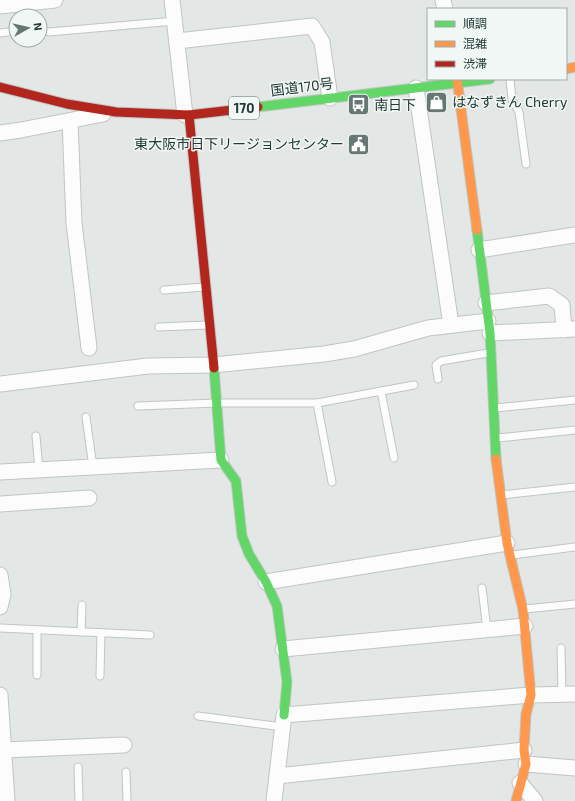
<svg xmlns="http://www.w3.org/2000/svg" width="575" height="801" viewBox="0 0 575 801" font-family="'Exo 2','Noto Sans JP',sans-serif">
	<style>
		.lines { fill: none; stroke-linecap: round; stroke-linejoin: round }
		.lane-casing { stroke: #c0c5c3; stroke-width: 9 }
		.street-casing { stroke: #c0c5c3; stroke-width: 17 }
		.fast-casing { stroke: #bfc6c4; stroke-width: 11 }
		.slow-casing { stroke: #bfc6c4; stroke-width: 11 }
		.jam-casing { stroke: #bfc6c4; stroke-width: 11 }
		.lane { stroke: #fbfcfb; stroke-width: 7 }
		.street { stroke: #fbfcfb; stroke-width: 15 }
		.fast { stroke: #63d668; stroke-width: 9 }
		.slow { stroke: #ff974d; stroke-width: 9 }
		.jam { stroke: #b3261e; stroke-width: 9 }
		.labels { text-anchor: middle; stroke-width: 3; stroke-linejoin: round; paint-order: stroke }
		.shield { fill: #f1f7f5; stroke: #60736f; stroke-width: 1 }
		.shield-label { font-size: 13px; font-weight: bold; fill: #223a36 }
		.street-label { font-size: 14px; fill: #223a36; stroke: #f1f7f5 }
		.poi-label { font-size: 14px; fill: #223a36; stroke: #f1f7f5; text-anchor: start }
	</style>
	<rect width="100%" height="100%" fill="#e3e8e6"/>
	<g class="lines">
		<defs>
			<g id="lane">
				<polyline points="40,29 49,32 175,21"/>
				<polyline points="0,33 16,31"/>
				<polyline points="510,79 512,100 519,112 526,164"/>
				<polyline points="164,290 204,287"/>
				<polyline points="159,327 207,325"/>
				<polyline points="438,379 436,365 441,361 488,353"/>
				<polyline points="381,391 394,458"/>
				<polyline points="317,403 332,482"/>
				<polyline points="138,406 217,403 317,403 414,385"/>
				<polyline points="496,408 575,400"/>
				<polyline points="86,417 93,467"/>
				<polyline points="36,436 39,470"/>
				<polyline points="498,438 575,430"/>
				<polyline points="502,495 575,487"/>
				<polyline points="512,555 575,547"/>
				<polyline points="482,588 487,630"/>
				<polyline points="525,609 575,604"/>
				<polyline points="0,628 150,635"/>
				<polyline points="81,632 82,605"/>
				<polyline points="561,648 562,694"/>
				<polyline points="37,675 37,630"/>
				<polyline points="100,676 101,633"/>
				<polyline points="198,716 283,727"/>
				<polyline points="78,767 79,801"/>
				<polyline points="126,772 127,801"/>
			</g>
			<g id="street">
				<polyline points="172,0 185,115"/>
				<polyline points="443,0 445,9"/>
				<polyline points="0,6 55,0"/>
				<polyline points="177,41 312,26 322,42 330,98"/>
				<polyline points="416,88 451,325"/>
				<polyline points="70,121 74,223 89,348"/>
				<polyline points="0,133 21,130 103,114"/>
				<polyline points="479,250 575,235"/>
				<polyline points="486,303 549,296 562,305 564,330"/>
				<polyline points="490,333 575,329"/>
				<polyline points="0,384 148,366 213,365 324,354 354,349 428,328 488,321"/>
				<polyline points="0,472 221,460"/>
				<polyline points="0,504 89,498"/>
				<polyline points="0,575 3,594 0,607"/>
				<polyline points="266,582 507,543"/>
				<polyline points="283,649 525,626"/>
				<polyline points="0,695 7,801"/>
				<polyline points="4,750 124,745"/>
				<polyline points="526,764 575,768"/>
				<polyline points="277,776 524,750"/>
				<polyline points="520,783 535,801"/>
				<polyline points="274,801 284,715 531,695 575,694"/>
			</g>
			<g id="fast">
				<polyline points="258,107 490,79"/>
				<polyline points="477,230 490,333 496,459"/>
				<polyline points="214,368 221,460 236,481 242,536 249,554 266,582 277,606 287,682 284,715"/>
			</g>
			<g id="slow">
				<polyline points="566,69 575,67"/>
				<polyline points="457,79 477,230"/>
				<polyline points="496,459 507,543 523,610 531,695 526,714 524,750 526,764 516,801"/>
			</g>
			<g id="jam">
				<polyline points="0,87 67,104 116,112 189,115 258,107"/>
				<polyline points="189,115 214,368"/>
			</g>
		</defs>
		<use href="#lane" class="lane-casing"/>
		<use href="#street" class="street-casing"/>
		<use href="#fast" class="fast-casing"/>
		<use href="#slow" class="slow-casing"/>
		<use href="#jam" class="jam-casing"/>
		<use href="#lane" class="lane"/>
		<use href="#street" class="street"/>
		<use href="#fast" class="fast"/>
		<use href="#slow" class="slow"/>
		<use href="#jam" class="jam"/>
	</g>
	<defs>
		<symbol id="shop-square" viewBox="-11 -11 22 22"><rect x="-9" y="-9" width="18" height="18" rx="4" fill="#667774" stroke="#f1f7f5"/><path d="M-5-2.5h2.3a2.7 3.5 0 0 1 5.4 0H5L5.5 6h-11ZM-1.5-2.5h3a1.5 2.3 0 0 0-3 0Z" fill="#fff"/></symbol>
		<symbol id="bus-square" viewBox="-11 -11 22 22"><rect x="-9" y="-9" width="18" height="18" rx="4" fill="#667774" stroke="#f1f7f5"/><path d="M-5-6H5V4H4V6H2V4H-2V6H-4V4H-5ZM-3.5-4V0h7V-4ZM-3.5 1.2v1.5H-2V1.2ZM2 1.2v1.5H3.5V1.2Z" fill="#fff"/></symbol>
		<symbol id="civic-square" viewBox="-11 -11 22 22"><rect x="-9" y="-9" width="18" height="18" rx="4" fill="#667774" stroke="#f1f7f5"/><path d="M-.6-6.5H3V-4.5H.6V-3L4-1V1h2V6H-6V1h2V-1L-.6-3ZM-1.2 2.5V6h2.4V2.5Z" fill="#fff"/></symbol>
	</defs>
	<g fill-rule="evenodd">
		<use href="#shop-square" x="424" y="90" width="25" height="25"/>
		<use href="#bus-square" x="346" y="92" width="25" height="25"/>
		<use href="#civic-square" x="346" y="132" width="25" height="25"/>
	</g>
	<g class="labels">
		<rect class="shield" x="229" y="97" width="30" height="22" rx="3"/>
		<g class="shield-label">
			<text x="244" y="113">170</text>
		</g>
		<g class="street-label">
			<text transform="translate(302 87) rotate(-7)" y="5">国道170号</text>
		</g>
		<g class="poi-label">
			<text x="452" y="107">はなずきん Cherry</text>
			<text x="374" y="110">南日下</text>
			<text x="344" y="149" text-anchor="end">東大阪市日下リージョンセンター</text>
		</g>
	</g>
	<rect x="427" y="8" width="140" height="72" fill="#f1f7f5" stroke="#9eaba9"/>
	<rect x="435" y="21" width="20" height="6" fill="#63d668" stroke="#9eaba9"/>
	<text x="463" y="28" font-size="12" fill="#223a36">順調</text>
	<rect x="435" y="41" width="20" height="6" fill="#ff974d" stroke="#9eaba9"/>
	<text x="463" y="48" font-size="12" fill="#223a36">混雑</text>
	<rect x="435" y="61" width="20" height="6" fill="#b3261e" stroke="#9eaba9"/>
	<text x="463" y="68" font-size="12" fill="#223a36">渋滞</text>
	<g transform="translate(28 28) rotate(82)"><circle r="19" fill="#f1f7f5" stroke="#9eaba9"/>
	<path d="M0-3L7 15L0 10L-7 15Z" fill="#667774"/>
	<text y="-6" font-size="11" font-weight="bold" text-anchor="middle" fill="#223a36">N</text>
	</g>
</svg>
